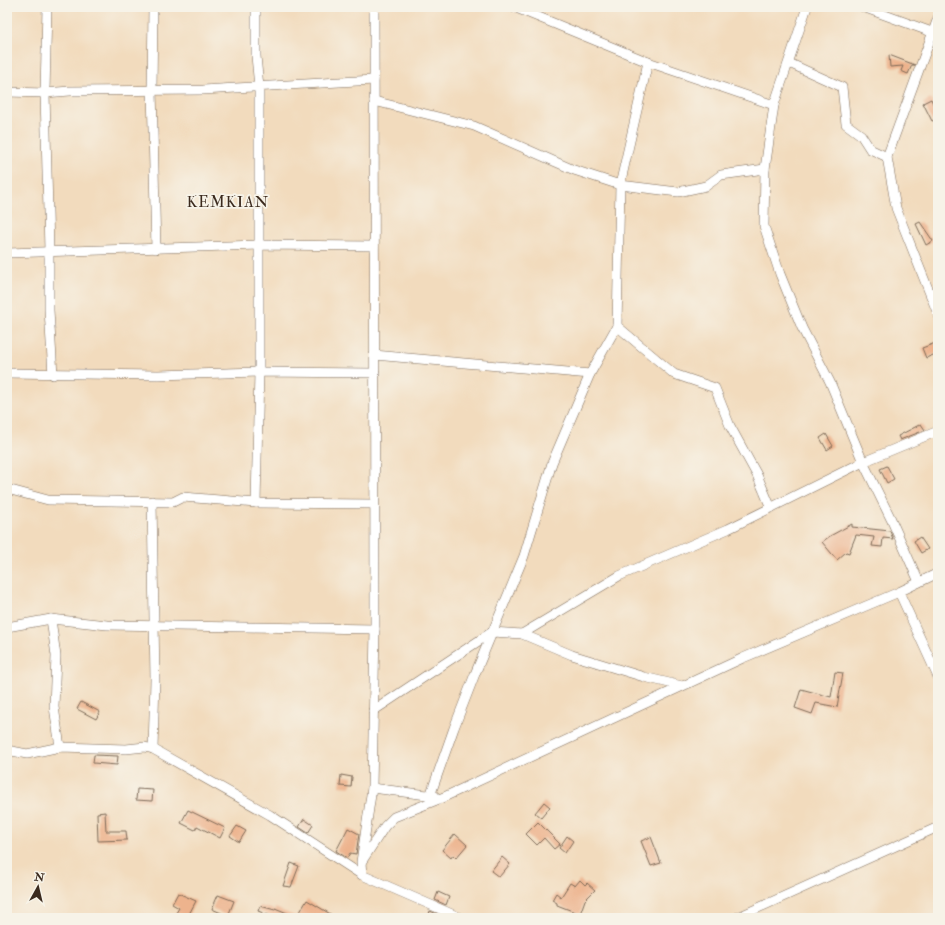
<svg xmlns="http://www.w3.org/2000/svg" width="945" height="925" viewBox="0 0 945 925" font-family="'IM FELL Double Pica',serif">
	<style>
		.building { fill: #edb38d }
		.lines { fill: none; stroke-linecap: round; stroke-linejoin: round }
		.street-casing { stroke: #7b6856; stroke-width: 10 }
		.street { stroke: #fff; stroke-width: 9 }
		.labels { text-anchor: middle; stroke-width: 3.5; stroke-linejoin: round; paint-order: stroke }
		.neighbourhood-label { font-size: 15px; letter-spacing: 1px; fill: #3b2a1e; stroke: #f7f3e8 }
	</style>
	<rect width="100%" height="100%" fill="#f7f3e8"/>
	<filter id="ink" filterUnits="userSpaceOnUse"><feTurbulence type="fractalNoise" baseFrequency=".025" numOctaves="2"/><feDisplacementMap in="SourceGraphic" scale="8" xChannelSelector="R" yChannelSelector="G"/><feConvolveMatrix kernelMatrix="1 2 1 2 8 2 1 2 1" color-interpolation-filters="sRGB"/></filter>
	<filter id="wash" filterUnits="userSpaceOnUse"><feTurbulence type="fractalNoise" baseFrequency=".012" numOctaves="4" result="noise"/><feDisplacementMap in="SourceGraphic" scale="16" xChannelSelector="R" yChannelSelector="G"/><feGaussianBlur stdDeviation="0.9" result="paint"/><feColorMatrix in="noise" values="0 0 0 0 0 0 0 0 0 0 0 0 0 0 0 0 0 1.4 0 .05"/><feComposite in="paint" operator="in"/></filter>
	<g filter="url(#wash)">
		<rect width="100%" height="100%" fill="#f2dbbd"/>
		<g id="blocks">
			<g class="building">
				<polygon points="889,55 915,65 912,65 908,74 901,71 903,66 890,67"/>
				<polygon points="931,99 938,114 938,119 932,121 923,103"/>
				<polygon points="920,222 933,241 926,245 916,224"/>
				<polygon points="938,342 938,353 926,358 922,348"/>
				<polygon points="921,424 925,430 900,440 898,436"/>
				<polygon points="826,434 833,446 827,450 820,438"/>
				<polygon points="887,466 894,479 887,483 880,469"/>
				<polygon points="852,524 852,527 890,531 893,539 883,538 882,547 872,546 874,537 856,535 849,553 846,552 837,560 822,542 830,536"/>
				<polygon points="920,537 928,549 921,553 914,541"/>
				<polygon points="835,672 843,673 837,707 816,703 812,714 795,708 801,689 831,697"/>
				<polygon points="81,702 100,712 96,719 77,709"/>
				<polygon points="94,755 118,756 117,765 93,763"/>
				<polygon points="341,775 352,777 351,787 340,786"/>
				<polygon points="137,789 153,790 152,801 136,800"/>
				<polygon points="544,802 550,807 541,818 535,813"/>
				<polygon points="188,810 225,828 220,838 197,826 195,830 181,823"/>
				<polygon points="105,812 106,831 126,831 127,840 98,841 97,813"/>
				<polygon points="304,819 313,825 308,833 299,827"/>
				<polygon points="538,822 560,844 554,849 544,838 537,845 526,834"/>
				<polygon points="237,826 246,831 239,842 230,836"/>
				<polygon points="348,828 359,834 356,854 350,853 347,858 336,851"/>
				<polygon points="455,834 467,845 456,858 453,855 451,858 442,850"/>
				<polygon points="567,836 573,841 565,853 559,848"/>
				<polygon points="651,837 661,863 651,866 641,841"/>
				<polygon points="502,857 510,864 499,877 491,871"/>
				<polygon points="291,863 299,866 291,887 283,886"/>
				<polygon points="580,880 585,885 587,883 595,890 585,900 580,914 557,905 557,903 552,900 556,893 561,897 570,883 575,886"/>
				<polygon points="438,892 449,897 446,905 435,900"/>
				<polygon points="178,893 196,901 187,918 173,918 179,908 172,904"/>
				<polygon points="218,895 234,901 228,916 212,909"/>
				<polygon points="307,900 337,918 276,918 258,911 260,906 275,910 275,908 297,917"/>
				<polygon points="430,911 442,916 441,918 429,914"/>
			</g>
		</g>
	</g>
	<g filter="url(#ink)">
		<use href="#blocks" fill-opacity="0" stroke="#7b6856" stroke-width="1"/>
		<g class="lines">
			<defs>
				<g id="street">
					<polyline points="47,7 45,93 49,251 49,310 53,375"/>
					<polyline points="153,7 152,90 156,249"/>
					<polyline points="256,7 256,56 259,87 259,372 256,503"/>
					<polyline points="514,7 648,62 774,105"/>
					<polyline points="807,7 774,105 765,169 764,226 780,274 802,328 830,382 863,462 891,519 919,582"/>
					<polyline points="863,7 937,34"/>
					<polyline points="938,18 887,157 896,208 938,314"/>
					<polyline points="789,63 842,87 846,124 861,135 870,149 887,157"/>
					<polyline points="7,92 45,93 70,91 203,90 374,80"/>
					<polyline points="374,101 474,126 574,170 620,185 678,192 706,186 721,175 765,169"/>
					<polyline points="7,253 259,245 374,246"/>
					<polyline points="617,326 674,374 715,388 730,426 757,475 771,508"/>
					<polyline points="374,355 590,374"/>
					<polyline points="7,373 158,375 259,372 375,373"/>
					<polyline points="7,489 48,500 173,502 183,497 256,503 374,504"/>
					<polyline points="152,501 155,680 153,749"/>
					<polyline points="899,592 938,677"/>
					<polyline points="51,619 56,656 54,707 60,747"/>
					<polyline points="7,627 51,619 107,625 375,629"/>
					<polyline points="522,634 619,576 728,529 863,462 938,431"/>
					<polyline points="373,711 492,632 522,634 572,655 644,677 682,686"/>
					<polyline points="7,750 27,754 60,747 126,749 145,747 153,749 270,815 362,875 461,918"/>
					<polyline points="372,788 435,796"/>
					<polyline points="430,796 454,728 475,674 524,556 552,463 590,374 617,326 620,185 648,62"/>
					<polyline points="362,861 385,826 394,817 444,797 743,658 899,592 938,573"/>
					<polyline points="362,875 361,862 372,788 375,629 374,7"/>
					<polyline points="736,918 938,827"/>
				</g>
			</defs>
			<use href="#street" class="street-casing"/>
			<use href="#street" class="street"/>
		</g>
	</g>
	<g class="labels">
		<g class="neighbourhood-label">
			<text x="228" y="207">KEMKIAN</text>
		</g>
	</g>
	<rect width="945" height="925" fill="none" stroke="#f7f3e8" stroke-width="24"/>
	<g transform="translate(38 887) rotate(8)" stroke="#f7f3e8" stroke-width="3" paint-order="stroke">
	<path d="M0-3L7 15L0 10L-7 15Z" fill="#3b2a1e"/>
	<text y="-6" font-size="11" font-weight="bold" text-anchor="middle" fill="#3b2a1e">N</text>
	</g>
</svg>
